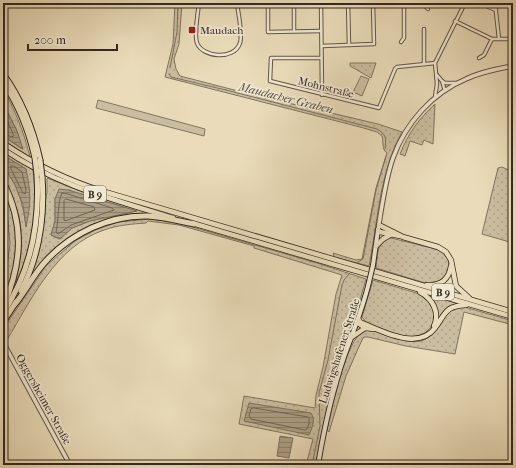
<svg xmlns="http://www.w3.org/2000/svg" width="516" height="468" viewBox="0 0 516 468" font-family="'IM FELL French Canon',serif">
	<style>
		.grass { fill: url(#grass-dots); stroke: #7f7460; fill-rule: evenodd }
		.forest { fill: url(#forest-crowns); stroke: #7f7460 }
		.garden { fill: #cbbea0; stroke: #7f7460 }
		.water { fill: url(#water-rules); stroke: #7c705d }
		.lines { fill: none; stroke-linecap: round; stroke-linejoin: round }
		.shore { stroke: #706453; stroke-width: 1 }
		.stream { stroke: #7c705d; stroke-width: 1 }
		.minor-casing { stroke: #615646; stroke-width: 4.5 }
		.tertiary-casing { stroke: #615646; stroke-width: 5.5 }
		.secondary-casing { stroke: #332920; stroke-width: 6 }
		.trunk-casing { stroke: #332920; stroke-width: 6 }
		.motorway-casing { stroke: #332920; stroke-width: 7 }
		.minor { stroke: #f1e8d2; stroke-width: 2.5 }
		.tertiary { stroke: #f1e8d2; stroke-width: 3.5 }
		.secondary { stroke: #f1e8d2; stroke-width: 4 }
		.trunk { stroke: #eadcba; stroke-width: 4.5 }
		.motorway { stroke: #eadcba; stroke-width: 5 }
		.secondary-bridge-casing { stroke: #332920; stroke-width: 6; stroke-linecap: butt }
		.motorway-bridge-casing { stroke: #332920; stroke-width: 7; stroke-linecap: butt }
		.secondary-bridge { stroke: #f1e8d2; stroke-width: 4 }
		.motorway-bridge { stroke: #eadcba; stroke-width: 5 }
		.poi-dot { fill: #8f2418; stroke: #f1e8d2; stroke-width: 1.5 }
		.labels { text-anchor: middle; stroke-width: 3.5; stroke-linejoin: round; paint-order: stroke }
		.shield { fill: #f1e8d2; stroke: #6c6255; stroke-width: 1 }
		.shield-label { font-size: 10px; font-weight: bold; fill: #332920 }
		.poi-label { font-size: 11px; fill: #332920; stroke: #f1e8d2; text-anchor: start }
		.street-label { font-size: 11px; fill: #332920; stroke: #f1e8d2 }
		.water-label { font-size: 12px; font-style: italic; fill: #574c3f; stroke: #f1e8d2 }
	</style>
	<defs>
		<pattern id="grass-dots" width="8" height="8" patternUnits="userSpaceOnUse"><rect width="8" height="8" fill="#cbbea0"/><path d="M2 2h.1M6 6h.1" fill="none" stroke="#afa38a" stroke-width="1.8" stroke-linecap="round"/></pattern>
		<pattern id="forest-crowns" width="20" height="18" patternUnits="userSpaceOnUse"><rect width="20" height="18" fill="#cbbea0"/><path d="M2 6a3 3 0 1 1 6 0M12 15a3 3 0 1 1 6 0" fill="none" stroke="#afa38a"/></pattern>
		<pattern id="water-rules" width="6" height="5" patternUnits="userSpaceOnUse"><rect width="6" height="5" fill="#ac9f86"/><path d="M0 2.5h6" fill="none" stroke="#8d826d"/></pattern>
	</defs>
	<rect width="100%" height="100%" fill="#eadcba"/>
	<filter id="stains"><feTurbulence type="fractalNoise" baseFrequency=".005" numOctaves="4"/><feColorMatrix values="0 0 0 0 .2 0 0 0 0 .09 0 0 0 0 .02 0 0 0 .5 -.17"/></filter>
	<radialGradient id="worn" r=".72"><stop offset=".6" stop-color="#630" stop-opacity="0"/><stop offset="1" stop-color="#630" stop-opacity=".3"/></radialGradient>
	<g class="grass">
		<path d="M175 3H182L179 44 174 59 176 69 180 76 269 99 297 105 378 124 402 132C379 174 378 221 369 266L334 257 333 253 356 260 362 259 376 188 387 153C381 149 384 142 382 136L377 132 360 127 165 77 173 44Z"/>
		<polygon points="350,63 376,63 371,78 350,66"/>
		<path d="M435 104 433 144 424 140 422 145 410 141 405 156 400 154C409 132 418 120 435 104Z"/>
		<path d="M3 151 33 170C34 182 36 195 35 208 34 234 27 259 16 283L21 251V230L19 216 9 188 3 177V165C17 182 23 204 26 226V169L3 155Z"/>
		<polygon points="502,167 513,172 513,243 482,234 498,168"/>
		<path d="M47 178 90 195 152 213 149 215 116 218 91 225 73 236 52 251 29 281 38 255 43 228 46 195 47 194ZM68 190 136 211 90 221 72 228 59 239 51 235 55 221V199Z"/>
		<polygon points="3,185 6,190 12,213 17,234 13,275 3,302 3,284 6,274 10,244 8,221 3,198"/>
		<path d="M151 219 179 223 317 263 366 279C349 341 324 401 317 465H306L313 439 239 424 244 396 315 408 316 395 323 367 336 294 342 275 254 248V246L179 225 148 221 146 223C132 224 118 225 104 230 56 246 31 300 7 340L3 336V329L46 266 75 241 95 230 118 222Z"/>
		<path d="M391 238 436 249C451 257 451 264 445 278L433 284 422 282 376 268C378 254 376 243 391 238Z"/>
		<path d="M373 280 423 295C442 309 436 336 411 337 400 337 377 327 366 322L362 317Z"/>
		<path d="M426 294 459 304C444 307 441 314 434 327L437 318Z"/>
		<path d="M461 306 513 321V325L464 312 455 354 406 346 368 337H364L362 340 346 376 329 432 327 430C331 412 347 331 367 330 385 330 403 345 421 341 432 338 438 326 444 318 445 316 447 312 449 310 452 308 458 307 461 306Z"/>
	</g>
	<path class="forest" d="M3 89C15 110 24 132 30 157L3 140V136L22 149 17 131 3 103Z"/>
	<g class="garden">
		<polygon points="361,76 369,79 362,96 353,92"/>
		<polygon points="98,100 205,129 204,136 96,108"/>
	</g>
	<g class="water">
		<polygon points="3,103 17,131 23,149 3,136"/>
		<path d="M3 155 26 169C31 192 31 204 26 227L23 205 15 185 3 165Z"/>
		<polygon points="59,189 68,190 137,211 90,221 72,228 60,239 51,235 55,221 55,199"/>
		<path d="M249 403 311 413C316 420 312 428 309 435L244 421Z"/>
		<polygon points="280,436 293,438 289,458 277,456"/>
	</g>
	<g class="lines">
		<g class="shore">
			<polyline points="3,111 14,136 11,137 6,134 3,133"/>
			<polygon points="11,166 14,166 22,172 26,190 25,194 23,193 11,169"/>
			<path d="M62 193 68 194 112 208 114 210 71 225 58 234 56 232C59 220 57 203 62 193Z"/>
			<polygon points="66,199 94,207 95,210 65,221 64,220 64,201"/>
			<polygon points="254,408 308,417 309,418 309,424 307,429 305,430 251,419 249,416 251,409"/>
		</g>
		<g class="stream">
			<polyline points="170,68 177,32 178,3"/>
			<path d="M169 74 171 77 230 91 377 129C387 135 386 138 385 149"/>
			<polyline points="358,262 363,259 376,190 386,156"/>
			<polyline points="312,465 320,426 319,393 328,360 342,285 344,280 349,274"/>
		</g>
		<defs>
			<g id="minor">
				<path d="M199 3C198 12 194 35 197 43 202 57 234 61 240 43 243 34 238 13 237 3"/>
				<polyline points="268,3 268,32 321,31"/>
				<polyline points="294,3 294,31"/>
				<polyline points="321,3 322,95"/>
				<polyline points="348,3 349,45"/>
				<polyline points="479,3 496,10"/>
				<polyline points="495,3 499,39"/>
				<polyline points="404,5 424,5 428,9"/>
				<polyline points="455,21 492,39 513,39"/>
				<polyline points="401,42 404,38 404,3"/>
				<polyline points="322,46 374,44 373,3"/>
				<polyline points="321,58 271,58 270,81 379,108 395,69 397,67 435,63"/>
				<polyline points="479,58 484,55 492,39"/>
				<polyline points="424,64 424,29"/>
				<polyline points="437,75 442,81 445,91"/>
				<polyline points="442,81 445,83 457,83"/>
				<polyline points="435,97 437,84 435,63 465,3"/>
			</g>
			<g id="tertiary">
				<path d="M378 230C382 206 385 181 393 158 405 124 432 93 466 79 481 72 497 69 513 66"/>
				<polyline points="3,342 70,465"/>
			</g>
			<g id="secondary">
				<polyline points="373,265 378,230"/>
				<path d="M318 465C324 429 332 392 344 357 353 332 363 308 369 282"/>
			</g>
			<g id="trunk">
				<path d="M3 143C34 164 67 180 102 191L513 312"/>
				<path d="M3 149C56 185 112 199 173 218"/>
				<polyline points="192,223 513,317"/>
				<polyline points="379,225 403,237 438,247 446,252 451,260 456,286 469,298"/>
				<polyline points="378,230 380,232 400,236"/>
				<polyline points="376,246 383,239 390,235"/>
				<path d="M427 285C441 286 449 279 451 266"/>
				<path d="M420 292C433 299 440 313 434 326"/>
				<path d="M359 320 360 322C381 331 418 351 435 328 446 313 445 306 466 305"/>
				<polyline points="358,323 365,328 374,329"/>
				<polyline points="352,337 365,328"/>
			</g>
			<g id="motorway">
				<path d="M3 74C22 100 33 129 40 160"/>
				<path d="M3 82C19 105 29 131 35 158"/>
				<path d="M3 182C25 225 22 264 3 307"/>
				<path d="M21 291C39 256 45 217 42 177"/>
				<path d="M15 304C26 291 33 275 45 262 71 233 110 215 148 216 164 217 179 221 194 224"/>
				<path d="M3 313C31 271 40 224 37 175"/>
				<polyline points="3,322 16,302"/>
			</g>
		</defs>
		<use href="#minor" class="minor-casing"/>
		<use href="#tertiary" class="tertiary-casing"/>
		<use href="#secondary" class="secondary-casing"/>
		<use href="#trunk" class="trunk-casing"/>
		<use href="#motorway" class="motorway-casing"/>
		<use href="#minor" class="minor"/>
		<use href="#tertiary" class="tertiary"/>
		<use href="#secondary" class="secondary"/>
		<use href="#trunk" class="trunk"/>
		<use href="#motorway" class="motorway"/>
		<defs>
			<polyline id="secondary-bridge" points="369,282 373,265"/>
			<g id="motorway-bridge">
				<polyline points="35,158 37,175"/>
				<polyline points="40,160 42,177"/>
			</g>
		</defs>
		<use href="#secondary-bridge" class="secondary-bridge-casing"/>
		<use href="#motorway-bridge" class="motorway-bridge-casing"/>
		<use href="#secondary-bridge" class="secondary-bridge"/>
		<use href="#motorway-bridge" class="motorway-bridge"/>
	</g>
	<rect class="poi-dot" x="188" y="26" width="8" height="8" rx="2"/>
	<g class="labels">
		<g class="shield">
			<rect x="84" y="186" width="22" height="16" rx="3"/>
			<rect x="432" y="284" width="22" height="16" rx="3"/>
		</g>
		<g class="shield-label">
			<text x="95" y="198">B 9</text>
			<text x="443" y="296">B 9</text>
		</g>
		<g class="poi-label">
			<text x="200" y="34">Maudach</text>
		</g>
		<g class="street-label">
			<text transform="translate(326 87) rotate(14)" y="4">Mohnstraße</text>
			<text transform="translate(339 351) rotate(-72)" y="4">Ludwigshafener Straße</text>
			<text transform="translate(44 399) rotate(61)" y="4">Oggersheimer Straße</text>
		</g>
		<g class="water-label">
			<text transform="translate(286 98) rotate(14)" y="4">Maudacher Graben</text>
		</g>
	</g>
	<rect width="516" height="468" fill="none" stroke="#eadcba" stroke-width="16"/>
	<rect x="4" y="4" width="508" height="460" fill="none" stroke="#332920" stroke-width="2"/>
	<rect x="8" y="8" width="500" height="452" fill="none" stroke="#332920"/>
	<path d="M28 44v6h89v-6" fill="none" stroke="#332920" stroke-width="2"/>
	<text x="34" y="44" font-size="12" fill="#332920" stroke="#f1e8d2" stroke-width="3" paint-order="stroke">200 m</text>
	<rect width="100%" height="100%" filter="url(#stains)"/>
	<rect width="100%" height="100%" fill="url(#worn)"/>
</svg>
